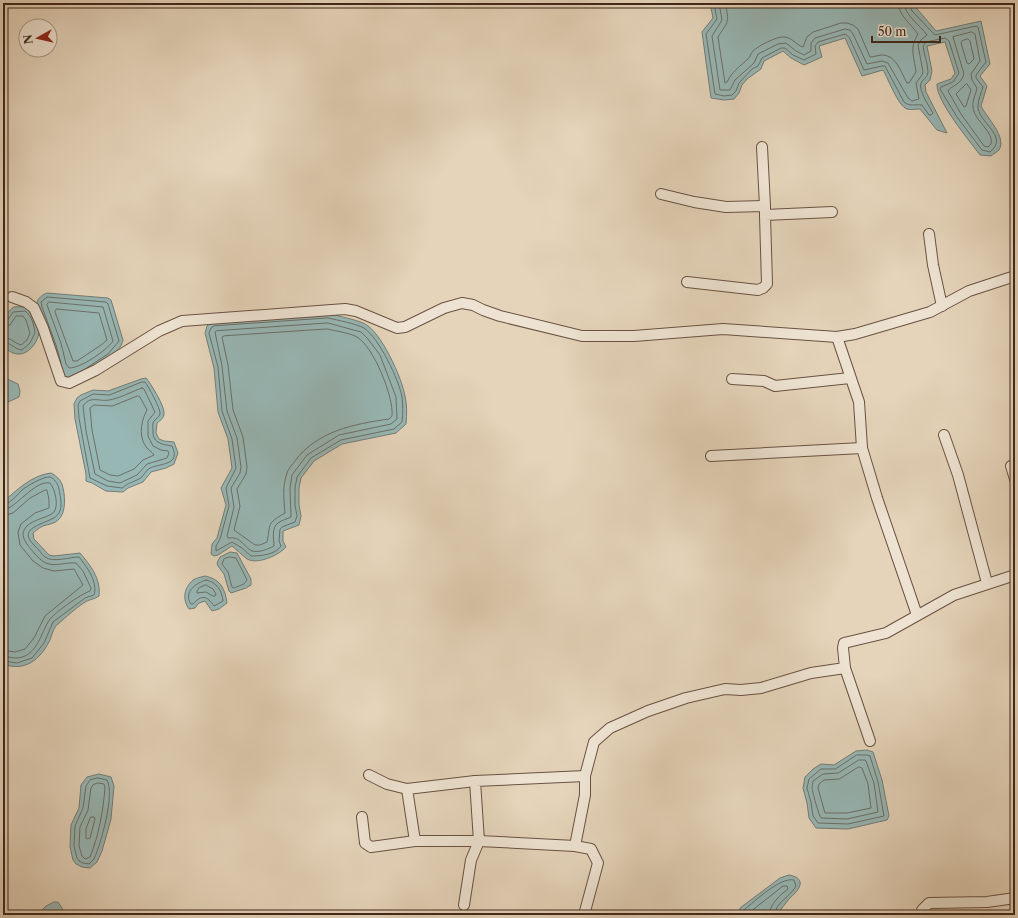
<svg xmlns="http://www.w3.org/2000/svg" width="1018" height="918" viewBox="0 0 1018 918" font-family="'Libre Caslon Text',serif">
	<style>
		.water { fill: #97b7b5; stroke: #747d77 }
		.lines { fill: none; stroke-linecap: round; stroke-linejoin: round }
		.shore { stroke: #6c6f68; stroke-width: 1 }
		.minor-casing { stroke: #695242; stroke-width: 12 }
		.minor { stroke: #eee3d2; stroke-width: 10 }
	</style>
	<rect width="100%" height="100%" fill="#e5d4ba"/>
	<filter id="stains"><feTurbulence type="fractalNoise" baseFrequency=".005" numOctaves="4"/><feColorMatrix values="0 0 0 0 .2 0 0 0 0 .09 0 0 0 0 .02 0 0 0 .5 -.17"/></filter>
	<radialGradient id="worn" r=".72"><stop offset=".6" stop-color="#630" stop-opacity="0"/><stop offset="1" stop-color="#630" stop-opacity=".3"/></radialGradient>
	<g class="water">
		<path d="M710 3H912L936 31 981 21 990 64 980 76 987 86 981 106C987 118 1007 137 999 150 997 152 993 154 991 156L980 155C969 140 936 101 937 84L951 79 955 73 945 42 927 46 932 71 930 80 925 85 926 92 947 133 937 130 920 109C916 109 911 110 907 109 898 106 888 78 883 70L862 76 845 38 819 46 822 57 804 65 791 58 783 51 764 61 761 69 747 79 742 85 739 93 734 99 724 100 711 98 702 32 713 18Z"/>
		<path d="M47 293 108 298 111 300 123 340C121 353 95 369 83 375 78 377 70 378 65 377L37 303C37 299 43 294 47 293Z"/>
		<path d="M14 307C35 305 34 317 39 333 36 349 19 363 5 347 0 338 3 312 14 307Z"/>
		<path d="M329 313C340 317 355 319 365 324 381 332 402 378 405 396 407 405 407 414 406 424L396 433 342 444 314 461 301 478 299 488V505L301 516 299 525 283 531V541L286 547C279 555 258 565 247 559 242 555 237 550 232 546L218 555 214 556 211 554 212 544 217 538 226 505 221 488 232 468 228 439 218 412 214 368 205 333 207 326 212 322Z"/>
		<polygon points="3,377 18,384 20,391 19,397 8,402 3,401"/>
		<path d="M146 378C150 382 165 407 164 413 164 418 161 420 157 423L156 433 159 439 164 441 174 442 178 453 174 464 166 468 151 472 143 482 128 488 123 492 106 491 92 483 86 481V474L75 419 74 404 77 398 81 395 93 390 108 391 141 379Z"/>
		<path d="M51 473C55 475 60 479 62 484 65 493 67 513 58 520 53 525 46 524 41 527 38 529 35 531 33 533L34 539 49 555 54 556 80 553C91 566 101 579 99 596 95 599 91 599 87 601 79 605 65 618 58 624 53 628 52 635 50 640 40 660 25 672 3 664V502C17 490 32 475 51 473Z"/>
		<polygon points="230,552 237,553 251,579 251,585 246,588 231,593 229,591 224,574 218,566 217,563 220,557"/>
		<path d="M205 576C220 579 225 588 227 603L219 609 212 611 205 601 199 603 195 608 189 609C182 599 184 588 193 580 196 578 201 577 205 576Z"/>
		<polygon points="867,750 873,752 882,780 889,816 887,820 848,829 816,828 809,818 807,803 803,788 805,777 813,769 821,764 834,765 856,751"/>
		<polygon points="99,774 111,777 114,786 111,819 102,851 97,862 90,868 82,867 76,864 73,860 70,847 71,825 79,808 81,785 87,777"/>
		<path d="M789 875C809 879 798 891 789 899 785 904 781 909 777 915H740V908L780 878Z"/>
		<polygon points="54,902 58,902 62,908 64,915 43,915 42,910 46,906"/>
	</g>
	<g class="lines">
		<g class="shore">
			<path d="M714 3 717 19 706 34 715 94 724 96 732 95 736 91 739 83 752 69 758 66 762 58 781 48H785L793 55 804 60 816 54 815 46 818 42 845 34 849 37 864 70 882 66H885L904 102C910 107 915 104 922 105L929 115H931L933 113C929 106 918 90 921 83 924 78 927 78 928 72 928 64 924 55 923 46L926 42 945 38 949 41 959 73 953 82 941 87 940 89 957 117 982 150 990 152C1010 136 977 122 978 106 978 100 981 93 983 87L976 78V75L986 62 978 27 976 26 935 35 912 11 909 3"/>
			<path d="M719 3 722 20 712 36 720 90H730L735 80 754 63 758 54 778 44 786 43 796 51 804 55 811 51V43L815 38 845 29 850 30 853 34 867 64 882 61 888 63 908 98 912 101 919 99 916 83 922 75 923 72 918 45 921 40 927 35C920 25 905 16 904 3"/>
			<path d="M725 3C730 23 728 21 718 37L725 83 727 82C732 72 740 66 748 59 750 57 751 53 753 51 758 46 777 36 784 37 792 37 796 45 803 47L807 37 813 32 841 23H847L853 25 858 29 870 57C874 57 878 55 882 55 896 55 901 72 907 83H909L916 72C914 55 909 49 918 34 911 24 899 16 898 3"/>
			<path d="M972 32 975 34 980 61 971 74 972 80 977 88C976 94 972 101 973 107 974 121 994 131 991 144L988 147 984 146 961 114 948 91C953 84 960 86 964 74L953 37Z"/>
			<polygon points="968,39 970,41 974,59 969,64 967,63 961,43 962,41"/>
			<polygon points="967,84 971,90 966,106 964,107 956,94 965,85"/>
			<path d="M49 302 103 307 113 341C106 351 81 368 69 368L66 364 61 343 47 305Z"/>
			<polygon points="57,309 99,313 107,340 101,345 77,361 73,361 55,312"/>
			<path d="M328 318C337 320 357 324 364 328 379 338 399 380 402 397 403 405 403 414 402 422L394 429 341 440 311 458 297 477 295 488V505L297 516 295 522 282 527 280 529 279 541 281 546C275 555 260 556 251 556L242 548 232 542 216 551V546L220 539 229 506 226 488 236 468 232 439 222 411 218 367 209 333 211 328 214 326Z"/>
			<path d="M3 322 7 321 13 312 25 311C32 316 34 325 35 333L30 343 22 350C14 349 10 342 3 342"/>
			<path d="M328 323 361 332 368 339 380 355 396 397 397 419 391 424 339 435 307 455 292 475 290 488 291 517C287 519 282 520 278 523 271 528 274 539 274 546 268 549 259 553 252 551 243 547 242 536 228 538L227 536 234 507 231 488 240 473 241 467 237 438 227 411 222 366 215 332 216 331Z"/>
			<path d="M3 327 10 325 16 316H23L26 320 30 333 27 340 21 345C14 343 10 337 3 337"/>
			<path d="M327 329C336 331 350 333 357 337 374 347 394 398 392 416L389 419C354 424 317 431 295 461 292 465 288 469 287 473 282 487 284 500 285 513 266 524 271 523 267 542L260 545H255L234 530 240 506 237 489 246 474 247 467 243 437 233 410 228 365 222 337 224 336Z"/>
			<polyline points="61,363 56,345 42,307 41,302 47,297 106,302 108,304 119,341 108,354 85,369"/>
			<path d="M142 382H145C148 386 161 409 160 414 159 418 156 418 154 421 152 423 153 427 153 430 152 443 161 444 172 446 181 465 162 463 150 468 145 470 144 477 139 479 133 482 128 483 122 488L107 486 90 478 79 418 78 405 80 401 93 394 109 395Z"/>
			<path d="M142 388 144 389 155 412 148 421V436L153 446 161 450 168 451 169 453 167 458 147 464 137 475 120 483 108 481 95 474 86 431 83 406C90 395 100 402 109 400 118 399 133 391 142 388Z"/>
			<path d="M138 396 140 397 147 410C141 421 138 437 147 448 150 451 152 452 154 455L143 460 134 469 118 476 110 475 100 470 92 430 90 408 94 405 112 406Z"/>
			<path d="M3 505C10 504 17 495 22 490 27 486 44 476 50 477 54 478 58 484 59 489 60 496 63 506 59 513 54 524 12 525 35 546 39 549 41 554 45 557 54 563 69 557 79 557 87 567 98 582 94 595L85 598 53 622 44 643 32 658 17 663 3 661"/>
			<path d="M3 510C16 509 34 480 50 483 55 489 59 505 54 512 50 517 34 519 27 526 17 536 29 546 34 553 37 556 41 561 46 563 55 567 66 562 76 563L83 571 91 588 90 591C81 594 52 614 48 622 40 636 36 658 15 658 11 658 7 656 3 656"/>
			<polyline points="3,516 13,513 30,498 45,490 47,490 49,500 49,508 35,513 21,524 18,532 20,545 33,561 43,568 54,571 74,569 83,585 45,616 34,638 25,649 15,652 3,650"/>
			<polygon points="230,557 236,558 247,580 244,584 234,588 232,587 228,572 222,564 224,559"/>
			<path d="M206 580C217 582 222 591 223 601L214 606C207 596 202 594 193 604H191C183 592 196 583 206 580Z"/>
			<polygon points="206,585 213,589 216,594 215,596 213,596 206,592 197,593 197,591 199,588"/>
			<polygon points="857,755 867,755 870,756 878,782 884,816 848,824 818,823 813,816 811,802 807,788 809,779 821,769 835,769"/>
			<path d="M859 760H865L866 761 874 783 878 812 847 819 821 818C819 816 812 791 812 787 812 787 813 782 813 781L823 774 838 773Z"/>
			<polygon points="859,767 862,768 868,784 871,808 847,813 825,813 818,788 819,784 824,780 839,779"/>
			<path d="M98 778 107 780C115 795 101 843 94 859L89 864 83 863 79 861 77 858 74 846 75 826 83 808 86 786 90 780Z"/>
			<path d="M98 783 104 784 105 788C103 811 99 835 90 857L85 859 82 856 79 846 80 827 88 810 91 788 93 785Z"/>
			<polygon points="91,817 94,817 95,819 90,838 87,839 86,838 86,829"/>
			<path d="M744 915V910C755 901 780 877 794 880L796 886C791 896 776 902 774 915"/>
			<path d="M749 915 750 912 783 886H787L788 889C780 895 770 904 769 915"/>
		</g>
		<defs>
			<g id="minor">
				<polyline points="762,147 765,206"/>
				<polyline points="661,194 694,202 726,207 765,206 765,215"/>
				<polyline points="929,234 933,265 942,306"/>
				<polyline points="687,282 758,290 763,288 767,284 765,215 832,212"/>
				<polyline points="12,297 26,302 34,308 43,328 61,381 69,383 96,370 159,331 182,321 345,309 356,311 397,328 405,327 444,308 462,303 473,305 483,310 500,316 582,336 634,336 723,329 837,337 855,334 930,312 969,291 1015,276"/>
				<polyline points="837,337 859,402 862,448 877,498 917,615"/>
				<polyline points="732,379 764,381 775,386 850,378"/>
				<polyline points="944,435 958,475 987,583"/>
				<polyline points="711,456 862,448"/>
				<polyline points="1011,466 1015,479"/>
				<polyline points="845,668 870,741"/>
				<polyline points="369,775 387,784 407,789"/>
				<polyline points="362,817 365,843 371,847 415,841 479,841 475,781 585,776"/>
				<polyline points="415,841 407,789 475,781"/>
				<polyline points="575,846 591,849 598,863 584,915"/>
				<polyline points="464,905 471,860 479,841 575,846 585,795 585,776 594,742 610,728 648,711 686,698 725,689 741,690 761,688 811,673 845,668 843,648 844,643 886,633 954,595 1015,575"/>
				<polyline points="922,915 922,910 929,903 987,902 1015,898"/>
			</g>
		</defs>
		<use href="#minor" class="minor-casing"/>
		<use href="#minor" class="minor"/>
	</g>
	<rect width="1018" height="918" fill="none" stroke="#e5d4ba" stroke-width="16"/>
	<rect x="4" y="4" width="1010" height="910" fill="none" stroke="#40271a" stroke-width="2"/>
	<rect x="8" y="8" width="1002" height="902" fill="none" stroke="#40271a"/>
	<g transform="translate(38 38) rotate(262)"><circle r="19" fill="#eee3d2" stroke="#a89888"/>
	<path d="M0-3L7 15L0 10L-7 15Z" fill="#8f2418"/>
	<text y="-6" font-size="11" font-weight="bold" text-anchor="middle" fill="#40271a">N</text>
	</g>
	<path d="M872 36v6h68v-6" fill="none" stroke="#40271a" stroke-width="2"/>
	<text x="878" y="36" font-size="12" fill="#40271a" stroke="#eee3d2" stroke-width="3" paint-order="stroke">50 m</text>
	<rect width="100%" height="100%" filter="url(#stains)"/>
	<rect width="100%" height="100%" fill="url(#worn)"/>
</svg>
